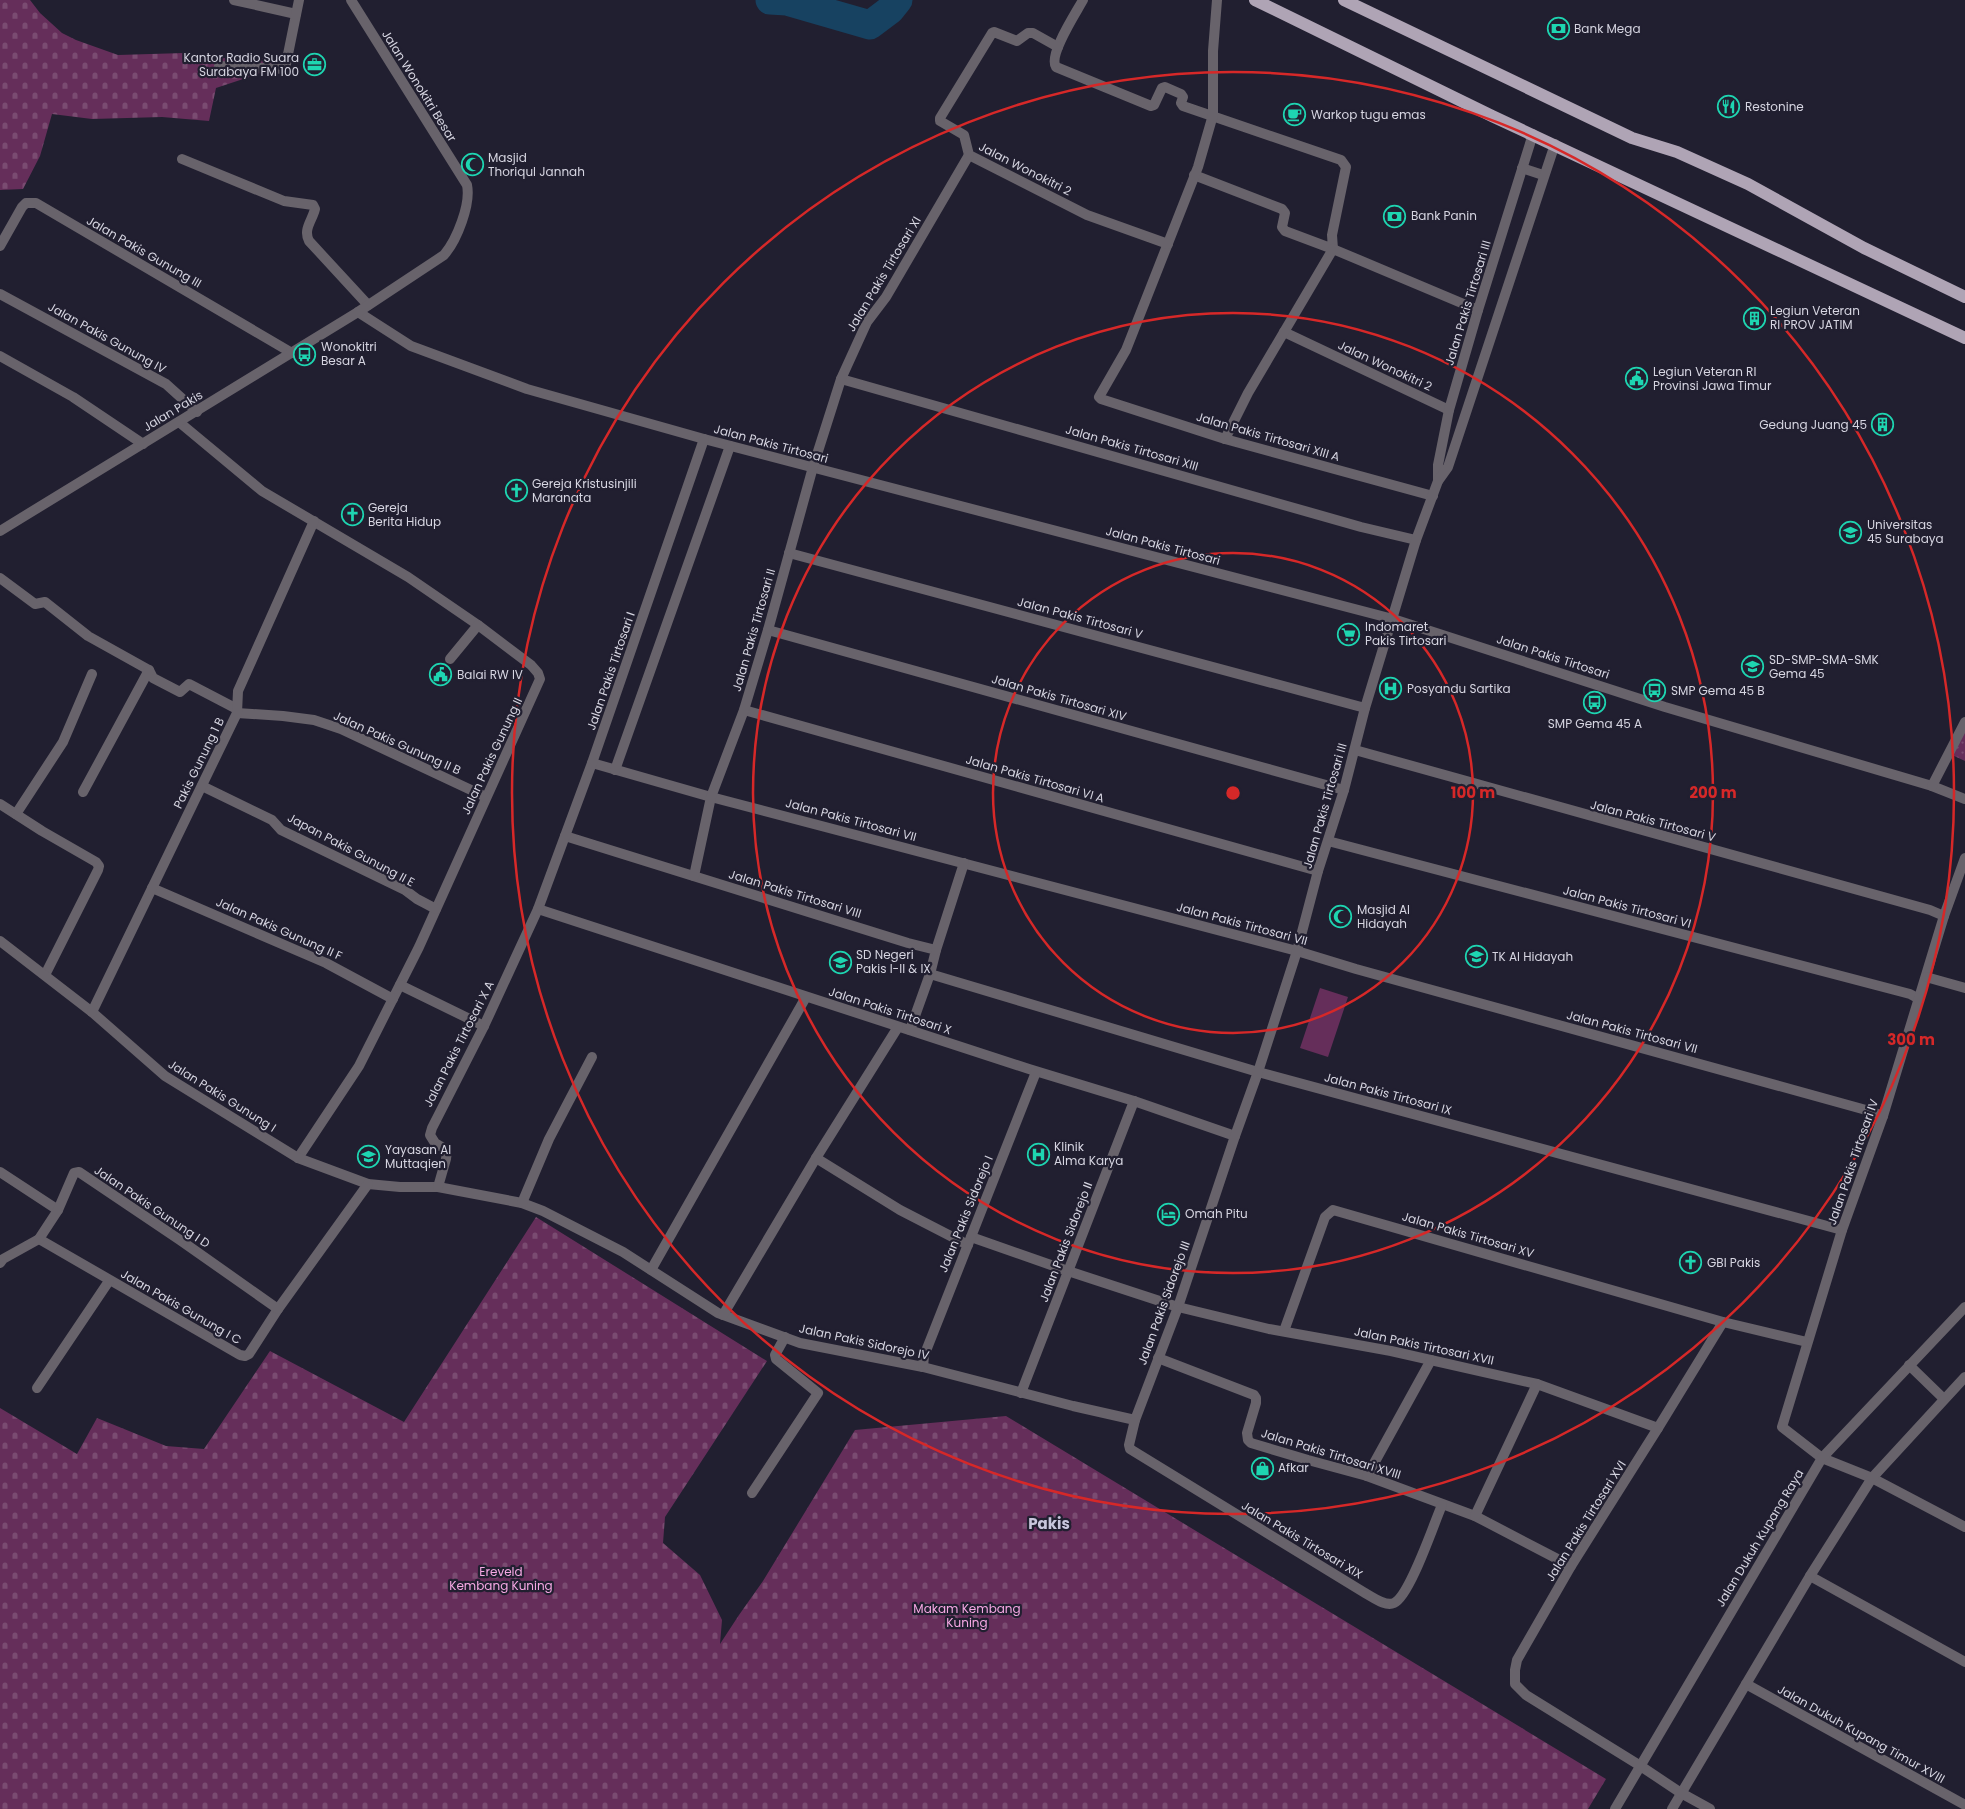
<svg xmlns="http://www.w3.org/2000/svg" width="1965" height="1809" viewBox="0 0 1965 1809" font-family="Poppins,sans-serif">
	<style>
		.cemetery { fill: url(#cemetery-stones) }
		.park { fill: url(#park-dots) }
		.pitch { fill: #652e5a }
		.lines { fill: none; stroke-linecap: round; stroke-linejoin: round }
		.river { stroke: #174261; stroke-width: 29 }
		.street { stroke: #68636b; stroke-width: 10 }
		.primary { stroke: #afa4b5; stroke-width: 12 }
		.ring { fill: none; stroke: #d62828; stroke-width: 2.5 }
		.labels { text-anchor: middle; stroke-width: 4.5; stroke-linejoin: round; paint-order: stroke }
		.poi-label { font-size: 12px; fill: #d6d5e1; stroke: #211f30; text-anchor: start }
		.street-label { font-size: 12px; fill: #d6d5e1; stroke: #211f30 }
		.park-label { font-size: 12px; fill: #f6a8e4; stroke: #211f30 }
		.quarter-label { font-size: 15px; font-weight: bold; fill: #c8c6dc; stroke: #211f30 }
		.centre { fill: #d62828; stroke: #211f30; stroke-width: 2.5 }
		.ring-label { font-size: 15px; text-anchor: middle; font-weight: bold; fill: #d62828; stroke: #211f30; stroke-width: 4.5; stroke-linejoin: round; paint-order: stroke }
	</style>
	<defs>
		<pattern id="cemetery-stones" width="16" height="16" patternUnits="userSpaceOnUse" patternTransform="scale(1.25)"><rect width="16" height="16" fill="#652e5a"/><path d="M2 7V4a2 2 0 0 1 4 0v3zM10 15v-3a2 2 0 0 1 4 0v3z" fill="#7a4b71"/></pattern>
		<pattern id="park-dots" width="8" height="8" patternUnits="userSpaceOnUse" patternTransform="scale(1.25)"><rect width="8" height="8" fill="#652e5a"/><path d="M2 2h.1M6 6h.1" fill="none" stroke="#7a4b71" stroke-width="1.8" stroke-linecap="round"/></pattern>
	</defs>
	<rect width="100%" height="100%" fill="#211f30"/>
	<g class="cemetery">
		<polygon points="0,0 30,0 40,13 62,33 76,40 118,55 184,53 213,58 279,58 279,67 216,88 209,121 162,117 92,119 52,114 40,156 23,189 0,190"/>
		<polygon points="536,1217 767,1361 665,1517 663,1543 700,1575 722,1620 720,1644 739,1615 763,1581 855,1430 1006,1416 1606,1779 1588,1809 0,1809 0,1408 77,1454 97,1418 166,1446 204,1449 270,1351 404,1422"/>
	</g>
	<polygon class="park" points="1965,731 1965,761 1952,755"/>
	<polygon class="pitch" points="1320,988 1348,997 1328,1057 1300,1048"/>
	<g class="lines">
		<polyline class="river" points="770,0 787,1 870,25 890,10 898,0"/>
		<g class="street">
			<polyline points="234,0 296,14"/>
			<path d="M1083 0C1076 13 1048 55 1056 67L1151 106 1154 105 1162 88 1165 87 1181 94 1183 97 1181 103 1183 106 1341 160 1346 167 1332 235 1333 249 1285 231 1282 227 1285 213 1282 209 1194 175"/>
			<polyline points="1217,0 1213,51 1213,115 1198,167 1126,350 1099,397 1101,399 1225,439 1433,496"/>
			<polyline points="1058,47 1033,33 1028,33 1017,41 994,32 992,33 940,118 940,121 964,135 969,155 1087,215 1168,244"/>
			<polyline points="219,66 285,69 299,0"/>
			<path d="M182 159 284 201 313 205 315 209C312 221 303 229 309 241L368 305"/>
			<polyline points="1522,168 1543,175"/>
			<polyline points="0,246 22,207 26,203 36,203 292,353"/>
			<polyline points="0,294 166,384 197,412"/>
			<polyline points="358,312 411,346 527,389 704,439 1393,619 1665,707 1932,786 1965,799"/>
			<polyline points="1284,332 1449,410"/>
			<polyline points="0,356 73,397 143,444"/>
			<polyline points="841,379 1361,527 1416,540"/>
			<polyline points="179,422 262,491 408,577 478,625 531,665 538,673 540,679 419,947 359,1066 298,1158"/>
			<polyline points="1225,439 1248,393 1333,249 1478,310"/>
			<polyline points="1438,481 1438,465 1449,410 1478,310 1533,134"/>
			<path d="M0 531 358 312 444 255C457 240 471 204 467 185L351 0"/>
			<polyline points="789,553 1365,708"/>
			<polyline points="0,578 35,604 45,602 88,636 149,670 153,678 180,692 189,684 237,709"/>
			<polyline points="768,630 1344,790"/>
			<polyline points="450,659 478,625"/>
			<polyline points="744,710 1318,871"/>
			<polyline points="237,713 283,716 314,720 341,729 486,797"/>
			<polyline points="1355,750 1930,910 1944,916"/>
			<polyline points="592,763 711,797 1297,951 1356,969 1866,1110 1883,1116"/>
			<polyline points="615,770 730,446"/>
			<polyline points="202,786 272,820 281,830 405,890 417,899 436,909"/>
			<polyline points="1932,786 1965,722"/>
			<polyline points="83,792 149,670"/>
			<polyline points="0,804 42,831 96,862 99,866 98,870 45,975"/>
			<polyline points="16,814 63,742 92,674"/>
			<polyline points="565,836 908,943 936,950 930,974 910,1030"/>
			<polyline points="1328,841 1910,994 1919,999"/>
			<polyline points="1965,858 1944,916 1883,1116 1842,1230 1782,1427 1822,1458 1872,1478 1965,1527"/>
			<polyline points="694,876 711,797 744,710 768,630 813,467 841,379 867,322 886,297 969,155"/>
			<polyline points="152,888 326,963 393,999"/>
			<polyline points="538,909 1029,1069 1134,1101 1235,1136"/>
			<polyline points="0,941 92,1012 165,1076 298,1158 368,1184 400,1187 438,1187 522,1203 543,1211 623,1252 718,1313 800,1343 923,1367 1073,1406 1135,1420"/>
			<polyline points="936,950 964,863"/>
			<polyline points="930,974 1258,1072 1842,1230"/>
			<polyline points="1926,977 1965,988"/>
			<polyline points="400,985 484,1026"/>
			<polyline points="92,1012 237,713 238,691 314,521"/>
			<polyline points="816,1158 900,1210 968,1245"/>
			<polyline points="0,1172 58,1210"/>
			<polyline points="438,1187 446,1159 447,1150 435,1143 430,1135 432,1128 484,1026 538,909 592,763 704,439"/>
			<polyline points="522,1203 549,1139 592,1057"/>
			<polyline points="971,1237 1068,1271 1178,1307 1269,1329 1391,1351 1537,1384 1658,1428"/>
			<polyline points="39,1239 240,1355 245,1356 249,1354 278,1309 368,1184"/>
			<polyline points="0,1263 3,1259 39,1239 58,1210 74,1173 79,1172 180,1240 278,1309"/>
			<polyline points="651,1270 806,997"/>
			<polyline points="723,1315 816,1158 898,1027"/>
			<polyline points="1284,1331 1325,1217 1333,1210 1723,1322"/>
			<polyline points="1158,1358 1254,1395 1256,1398 1256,1403 1247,1433 1248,1440 1251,1443 1308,1460 1367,1476 1475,1516 1571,1566"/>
			<polyline points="1909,1365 1944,1399"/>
			<polyline points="923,1367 924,1356 1036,1072"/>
			<polyline points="37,1388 109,1281"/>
			<polyline points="1021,1393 1134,1101"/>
			<polyline points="1367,1476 1431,1360"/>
			<polyline points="752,1493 818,1393 776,1359 775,1355 785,1337"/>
			<path d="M1442 1505C1434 1523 1410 1596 1394 1603 1385 1607 1373 1597 1365 1593L1130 1449 1129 1445 1135 1420 1178 1307 1235 1136 1258 1072 1297 951 1318 871 1344 790 1365 708 1416 540 1438 481 1448 467 1555 144"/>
			<polyline points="1475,1516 1537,1384"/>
			<polyline points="1810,1576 1965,1662"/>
			<polyline points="1746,1684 1965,1805"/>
			<polyline points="1615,1809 1822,1458 1965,1307"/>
			<polyline points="1672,1809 1810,1576 1872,1478 1965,1377"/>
			<polyline points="1710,1809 1681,1793 1639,1765 1526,1695 1515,1684 1515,1670 1517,1660 1571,1566 1658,1428 1723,1322 1807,1342"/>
		</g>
		<g class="primary">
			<polyline points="1255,0 1492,116 1965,338"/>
			<polyline points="1344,0 1632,138 1677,152 1748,184 1864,248 1965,297"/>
		</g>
	</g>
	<g class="ring">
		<circle cx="1233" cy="793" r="240"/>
		<circle cx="1233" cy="793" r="480"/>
		<circle cx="1233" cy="793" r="721"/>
	</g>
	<defs>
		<symbol id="bank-ring" viewBox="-11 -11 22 22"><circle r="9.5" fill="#211f30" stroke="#1ed5b1" stroke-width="1.5"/><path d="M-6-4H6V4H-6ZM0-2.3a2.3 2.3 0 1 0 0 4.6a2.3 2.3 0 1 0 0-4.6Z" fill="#1ed5b1"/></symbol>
		<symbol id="office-ring" viewBox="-11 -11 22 22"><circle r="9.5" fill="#211f30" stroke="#1ed5b1" stroke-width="1.5"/><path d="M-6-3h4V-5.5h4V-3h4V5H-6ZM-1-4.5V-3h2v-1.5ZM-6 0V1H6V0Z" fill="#1ed5b1"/></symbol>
		<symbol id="restaurant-ring" viewBox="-11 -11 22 22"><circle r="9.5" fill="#211f30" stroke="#1ed5b1" stroke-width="1.5"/><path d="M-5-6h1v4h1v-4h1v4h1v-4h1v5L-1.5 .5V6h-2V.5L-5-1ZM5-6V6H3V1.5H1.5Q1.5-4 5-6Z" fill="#1ed5b1"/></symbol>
		<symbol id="cafe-ring" viewBox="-11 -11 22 22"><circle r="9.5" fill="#211f30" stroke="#1ed5b1" stroke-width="1.5"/><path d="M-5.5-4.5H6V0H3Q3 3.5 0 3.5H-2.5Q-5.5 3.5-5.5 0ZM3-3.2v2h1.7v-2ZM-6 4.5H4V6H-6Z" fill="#1ed5b1"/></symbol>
		<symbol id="mosque-ring" viewBox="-11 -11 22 22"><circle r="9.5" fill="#211f30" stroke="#1ed5b1" stroke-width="1.5"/><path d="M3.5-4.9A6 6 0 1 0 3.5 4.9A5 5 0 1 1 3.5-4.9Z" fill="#1ed5b1"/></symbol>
		<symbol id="building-ring" viewBox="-11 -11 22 22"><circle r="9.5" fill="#211f30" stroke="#1ed5b1" stroke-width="1.5"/><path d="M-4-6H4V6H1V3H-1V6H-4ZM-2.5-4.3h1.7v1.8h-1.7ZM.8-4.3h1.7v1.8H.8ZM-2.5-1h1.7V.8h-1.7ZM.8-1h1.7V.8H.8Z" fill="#1ed5b1"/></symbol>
		<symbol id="bus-ring" viewBox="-11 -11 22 22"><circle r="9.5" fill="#211f30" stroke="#1ed5b1" stroke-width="1.5"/><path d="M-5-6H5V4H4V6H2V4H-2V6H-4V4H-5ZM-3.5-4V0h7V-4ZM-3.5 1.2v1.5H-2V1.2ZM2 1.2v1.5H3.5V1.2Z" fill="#1ed5b1"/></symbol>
		<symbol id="civic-ring" viewBox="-11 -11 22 22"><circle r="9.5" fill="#211f30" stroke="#1ed5b1" stroke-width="1.5"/><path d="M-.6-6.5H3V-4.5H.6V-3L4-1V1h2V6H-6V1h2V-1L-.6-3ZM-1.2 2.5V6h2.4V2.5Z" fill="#1ed5b1"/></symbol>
		<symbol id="church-ring" viewBox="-11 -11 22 22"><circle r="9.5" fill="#211f30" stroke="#1ed5b1" stroke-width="1.5"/><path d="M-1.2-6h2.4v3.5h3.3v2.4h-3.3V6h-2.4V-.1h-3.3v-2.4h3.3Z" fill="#1ed5b1"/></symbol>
		<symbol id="university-ring" viewBox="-11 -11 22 22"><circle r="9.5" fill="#211f30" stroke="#1ed5b1" stroke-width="1.5"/><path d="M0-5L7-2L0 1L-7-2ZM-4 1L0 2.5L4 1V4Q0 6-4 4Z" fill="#1ed5b1"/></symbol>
		<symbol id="supermarket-ring" viewBox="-11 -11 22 22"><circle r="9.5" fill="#211f30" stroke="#1ed5b1" stroke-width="1.5"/><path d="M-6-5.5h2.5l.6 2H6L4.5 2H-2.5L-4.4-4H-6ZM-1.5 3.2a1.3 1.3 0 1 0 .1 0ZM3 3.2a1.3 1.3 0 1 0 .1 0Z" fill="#1ed5b1"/></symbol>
		<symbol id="school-ring" viewBox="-11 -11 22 22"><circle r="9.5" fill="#211f30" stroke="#1ed5b1" stroke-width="1.5"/><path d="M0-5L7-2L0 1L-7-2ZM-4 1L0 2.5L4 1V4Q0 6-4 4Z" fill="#1ed5b1"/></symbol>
		<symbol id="hospital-ring" viewBox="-11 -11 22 22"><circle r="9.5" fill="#211f30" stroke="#1ed5b1" stroke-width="1.5"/><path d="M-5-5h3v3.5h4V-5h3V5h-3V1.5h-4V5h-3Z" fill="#1ed5b1"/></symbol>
		<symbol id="hotel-ring" viewBox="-11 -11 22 22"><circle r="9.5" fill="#211f30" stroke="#1ed5b1" stroke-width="1.5"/><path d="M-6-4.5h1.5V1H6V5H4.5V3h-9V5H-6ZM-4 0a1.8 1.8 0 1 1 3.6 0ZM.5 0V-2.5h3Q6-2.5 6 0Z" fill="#1ed5b1"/></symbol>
		<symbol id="shop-ring" viewBox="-11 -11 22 22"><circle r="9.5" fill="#211f30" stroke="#1ed5b1" stroke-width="1.5"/><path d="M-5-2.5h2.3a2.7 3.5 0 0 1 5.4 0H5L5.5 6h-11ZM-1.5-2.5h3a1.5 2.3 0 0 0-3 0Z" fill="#1ed5b1"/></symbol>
	</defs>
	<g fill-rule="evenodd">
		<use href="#bank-ring" x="1546" y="16" width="25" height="25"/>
		<use href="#office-ring" x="302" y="52" width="25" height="25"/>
		<use href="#restaurant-ring" x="1716" y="94" width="25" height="25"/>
		<use href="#cafe-ring" x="1282" y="102" width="25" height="25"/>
		<use href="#mosque-ring" x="460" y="152" width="25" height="25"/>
		<use href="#bank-ring" x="1382" y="204" width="25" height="25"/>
		<use href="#building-ring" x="1742" y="306" width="25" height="25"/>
		<use href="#bus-ring" x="292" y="342" width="25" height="25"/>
		<use href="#civic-ring" x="1624" y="366" width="25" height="25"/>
		<use href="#building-ring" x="1870" y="412" width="25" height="25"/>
		<use href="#church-ring" x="504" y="478" width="25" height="25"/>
		<use href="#church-ring" x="340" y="502" width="25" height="25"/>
		<use href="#university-ring" x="1838" y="520" width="25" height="25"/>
		<use href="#supermarket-ring" x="1336" y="622" width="25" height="25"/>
		<use href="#school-ring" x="1740" y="654" width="25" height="25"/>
		<use href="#civic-ring" x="428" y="662" width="25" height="25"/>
		<use href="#hospital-ring" x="1378" y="676" width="25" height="25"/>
		<use href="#bus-ring" x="1642" y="678" width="25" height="25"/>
		<use href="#bus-ring" x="1582" y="690" width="25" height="25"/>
		<use href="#mosque-ring" x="1328" y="904" width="25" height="25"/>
		<use href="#school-ring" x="1464" y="944" width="25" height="25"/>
		<use href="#school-ring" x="828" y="950" width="25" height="25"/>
		<use href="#hospital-ring" x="1026" y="1142" width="25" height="25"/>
		<use href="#school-ring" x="356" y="1144" width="25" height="25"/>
		<use href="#hotel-ring" x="1156" y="1202" width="25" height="25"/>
		<use href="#church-ring" x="1678" y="1250" width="25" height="25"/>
		<use href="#shop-ring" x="1250" y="1456" width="25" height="25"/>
	</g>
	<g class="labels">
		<g class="poi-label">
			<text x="1574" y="33">Bank Mega</text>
			<text x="299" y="62" text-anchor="end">Kantor Radio Suara<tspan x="299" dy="14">Surabaya FM 100</tspan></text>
			<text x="1745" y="111">Restonine</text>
			<text x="1311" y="119">Warkop tugu emas</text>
			<text x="488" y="162">Masjid<tspan x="488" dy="14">Thoriqul Jannah</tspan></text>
			<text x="1411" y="220">Bank Panin</text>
			<text x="1770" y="315">Legiun Veteran<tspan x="1770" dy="14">RI PROV JATIM</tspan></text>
			<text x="321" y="351">Wonokitri<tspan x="321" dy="14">Besar A</tspan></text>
			<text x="1653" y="376">Legiun Veteran RI<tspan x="1653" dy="14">Provinsi Jawa Timur</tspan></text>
			<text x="1867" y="429" text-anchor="end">Gedung Juang 45</text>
			<text x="532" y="488">Gereja Kristusinjili<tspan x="532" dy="14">Maranata</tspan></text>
			<text x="368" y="512">Gereja<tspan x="368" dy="14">Berita Hidup</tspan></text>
			<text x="1867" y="529">Universitas<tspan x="1867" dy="14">45 Surabaya</tspan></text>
			<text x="1365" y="631">Indomaret<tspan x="1365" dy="14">Pakis Tirtosari</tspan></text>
			<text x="1769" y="664">SD-SMP-SMA-SMK<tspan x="1769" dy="14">Gema 45</tspan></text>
			<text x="457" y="679">Balai RW IV</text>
			<text x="1407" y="693">Posyandu Sartika</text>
			<text x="1671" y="695">SMP Gema 45 B</text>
			<text x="1595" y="728" text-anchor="middle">SMP Gema 45 A</text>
			<text x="1357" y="914">Masjid Al<tspan x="1357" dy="14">Hidayah</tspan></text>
			<text x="856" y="959">SD Negeri<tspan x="856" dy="14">Pakis I-II &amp; IX</tspan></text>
			<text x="1492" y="961">TK Al Hidayah</text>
			<text x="1054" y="1151">Klinik<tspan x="1054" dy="14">Alma Karya</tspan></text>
			<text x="385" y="1154">Yayasan Al<tspan x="385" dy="14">Muttaqien</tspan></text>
			<text x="1185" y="1218">Omah Pitu</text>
			<text x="1707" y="1267">GBI Pakis</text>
			<text x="1278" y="1472">Afkar</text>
		</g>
		<g class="street-label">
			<text transform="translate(419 86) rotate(58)" y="4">Jalan Wonokitri Besar</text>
			<text transform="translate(1025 169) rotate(27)" y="4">Jalan Wonokitri 2</text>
			<text transform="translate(144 252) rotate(30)" y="4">Jalan Pakis Gunung III</text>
			<text transform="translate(884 274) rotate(-59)" y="4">Jalan Pakis Tirtosari XI</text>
			<text transform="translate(1468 303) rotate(-73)" y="4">Jalan Pakis Tirtosari III</text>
			<text transform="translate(107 338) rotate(29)" y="4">Jalan Pakis Gunung IV</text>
			<text transform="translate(1385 366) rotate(25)" y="4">Jalan Wonokitri 2</text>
			<text transform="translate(173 411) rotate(-31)" y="4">Jalan Pakis</text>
			<text transform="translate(1268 437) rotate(16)" y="4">Jalan Pakis Tirtosari XIII A</text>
			<text transform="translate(771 444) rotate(15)" y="4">Jalan Pakis Tirtosari</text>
			<text transform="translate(1132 448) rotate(16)" y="4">Jalan Pakis Tirtosari XIII</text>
			<text transform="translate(1163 546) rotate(15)" y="4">Jalan Pakis Tirtosari</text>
			<text transform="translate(1080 618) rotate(15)" y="4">Jalan Pakis Tirtosari V</text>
			<text transform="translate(754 630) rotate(-74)" y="4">Jalan Pakis Tirtosari II</text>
			<text transform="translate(1553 657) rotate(18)" y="4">Jalan Pakis Tirtosari</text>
			<text transform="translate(611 671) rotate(-71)" y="4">Jalan Pakis Tirtosari I</text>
			<text transform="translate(1059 698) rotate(16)" y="4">Jalan Pakis Tirtosari XIV</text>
			<text transform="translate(397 743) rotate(24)" y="4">Jalan Pakis Gunung II B</text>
			<text transform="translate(492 756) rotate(-65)" y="4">Jalan Pakis Gunung II</text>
			<text transform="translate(199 763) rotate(-64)" y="4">Pakis Gunung 1 B</text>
			<text transform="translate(1035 779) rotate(16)" y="4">Jalan Pakis Tirtosari VI A</text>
			<text transform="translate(1325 806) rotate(-74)" y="4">Jalan Pakis Tirtosari III</text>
			<text transform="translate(851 820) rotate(15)" y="4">Jalan Pakis Tirtosari VII</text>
			<text transform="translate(1653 821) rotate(15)" y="4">Jalan Pakis Tirtosari V</text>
			<text transform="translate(351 850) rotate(28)" y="4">Japan Pakis Gunung II E</text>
			<text transform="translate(795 894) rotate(17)" y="4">Jalan Pakis Tirtosari VIII</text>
			<text transform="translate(1627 907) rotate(15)" y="4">Jalan Pakis Tirtosari VI</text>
			<text transform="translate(1242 924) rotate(15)" y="4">Jalan Pakis Tirtosari VII</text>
			<text transform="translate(279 929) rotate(24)" y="4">Jalan Pakis Gunung II F</text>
			<text transform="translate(890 1011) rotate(18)" y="4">Jalan Pakis Tirtosari X</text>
			<text transform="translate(1632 1032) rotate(15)" y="4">Jalan Pakis Tirtosari VII</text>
			<text transform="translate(459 1044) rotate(-63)" y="4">Jalan Pakis Tirtosari X A</text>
			<text transform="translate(1388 1094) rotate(15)" y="4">Jalan Pakis Tirtosari IX</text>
			<text transform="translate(222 1096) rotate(32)" y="4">Jalan Pakis Gunung I</text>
			<text transform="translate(1853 1162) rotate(-71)" y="4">Jalan Pakis Tirtosari IV</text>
			<text transform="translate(152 1207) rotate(34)" y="4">Jalan Pakis Gunung I D</text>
			<text transform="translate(966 1214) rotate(-68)" y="4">Jalan Pakis Sidorejo I</text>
			<text transform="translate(1468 1235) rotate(16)" y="4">Jalan Pakis Tirtosari XV</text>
			<text transform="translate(1066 1242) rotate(-69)" y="4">Jalan Pakis Sidorejo II</text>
			<text transform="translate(1164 1303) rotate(-70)" y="4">Jalan Pakis Sidorejo III</text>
			<text transform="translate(181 1307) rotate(30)" y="4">Jalan Pakis Gunung I C</text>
			<text transform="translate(864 1342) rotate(12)" y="4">Jalan Pakis Sidorejo IV</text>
			<text transform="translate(1424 1346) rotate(12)" y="4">Jalan Pakis Tirtosari XVII</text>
			<text transform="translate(1331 1454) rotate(17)" y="4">Jalan Pakis Tirtosari XVIII</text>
			<text transform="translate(1586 1521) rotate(-58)" y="4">Jalan Pakis Tirtosari XVI</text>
			<text transform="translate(1760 1538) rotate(-59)" y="4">Jalan Dukuh Kupang Raya</text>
			<text transform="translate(1302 1540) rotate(31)" y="4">Jalan Pakis Tirtosari XIX</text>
			<text transform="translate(1861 1734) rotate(29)" y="4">Jalan Dukuh Kupang Timur XVIII</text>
		</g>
		<g class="park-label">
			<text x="501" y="1576">Ereveld<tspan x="501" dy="14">Kembang Kuning</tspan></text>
			<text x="967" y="1613">Makam Kembang<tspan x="967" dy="14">Kuning</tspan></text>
		</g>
		<g class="quarter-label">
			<text x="1049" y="1529">Pakis</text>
		</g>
	</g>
	<circle cx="1233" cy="793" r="8" class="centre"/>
	<g class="ring-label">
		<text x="1473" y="798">100 m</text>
		<text x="1713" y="798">200 m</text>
		<text x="1911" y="1045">300 m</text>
	</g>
</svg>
